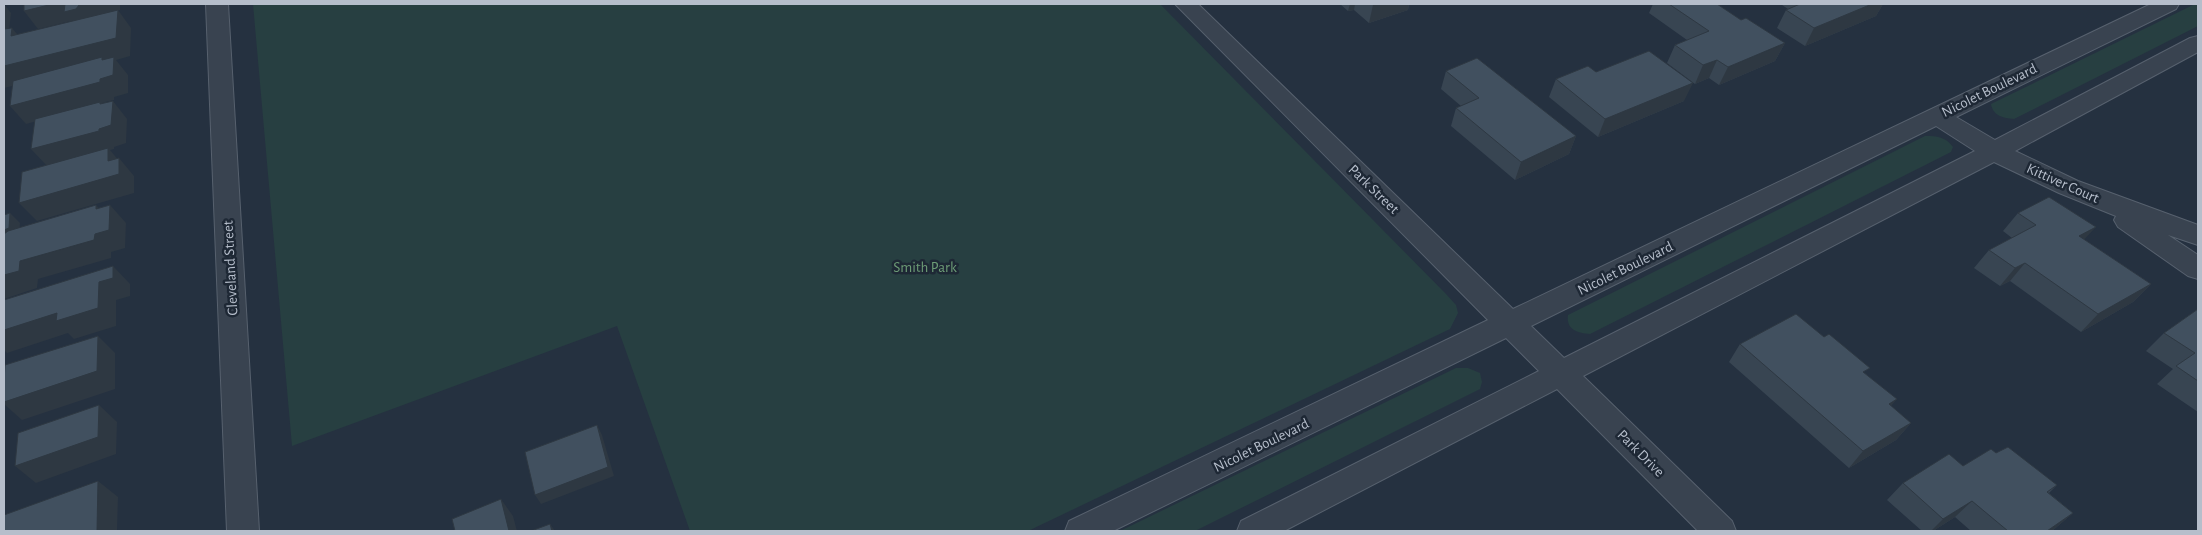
<svg xmlns="http://www.w3.org/2000/svg" width="2202" height="535" viewBox="0 0 2202 535" font-family="'Alegreya Sans',sans-serif">
	<style>
		.green { fill: #273f41 }
		.lines { fill: none; stroke-linecap: round; stroke-linejoin: round }
		.minor-casing { stroke: #57616e; stroke-width: 2 }
		.minor { fill: #394350; fill-rule: evenodd }
		.wall { fill: #384552 }
		.shaded-wall { fill: #2e3842 }
		.building { fill: #41505f; stroke: #2e3842 }
		.labels { text-anchor: middle; stroke-width: 5; stroke-linejoin: round; paint-order: stroke }
		.street-label { font-size: 15px; fill: #b6becb; stroke: #1e2835 }
		.park-label { font-size: 15px; fill: #6d9c76; stroke: #1e2835 }
	</style>
	<rect width="100%" height="100%" fill="#253140"/>
	<g class="green">
		<polygon points="253,4 1160,4 1446,294 1456,305 1458,313 1450,329 1028,531 690,531 617,326 292,446"/>
		<path d="M2195 4H2198V26L2014 119C2003 118 1993 116 1991 104Z"/>
		<path d="M1925 136C1937 136 1946 137 1953 147L1951 152 1590 334C1577 333 1566 330 1568 315Z"/>
		<polygon points="1456,368 1468,368 1480,373 1482,382 1480,389 1195,531 1120,531"/>
	</g>
	<g class="lines">
		<defs>
			<g id="minor">
				<polygon points="206,4 228,4 259,531 227,531"/>
				<path d="M1175 4H1198L1513 309 2151 4H2179L2176 9 1956 117 1995 140 2190 38 2198 36V52L2015 151 2078 181 2198 225V245L2168 235 2198 255V279L2188 276 2118 227 2114 220 2116 216 2059 193 1994 162 1583 376 1732 521 1736 531H1698L1557 389 1284 531H1237L1241 521 1539 371 1506 338 1113 531H1065L1069 521 1488 320ZM1936 126 1975 151 1564 358 1531 326Z"/>
			</g>
		</defs>
		<use href="#minor" class="minor-casing"/>
		<use href="#minor" class="minor"/>
	</g>
	<g class="wall">
		<polygon points="1340,4 1409,4 1408,10 1369,23 1354,10 1348,11"/>
		<polygon points="1653,4 1717,4 1741,20 1785,43 1775,61 1719,85 1709,78 1695,84 1667,63 1675,45 1687,40 1649,13"/>
		<polygon points="1783,4 1883,4 1876,16 1805,46 1777,28 1786,10 1788,9 1782,5"/>
		<polygon points="1446,71 1576,136 1569,154 1515,180 1451,126 1456,108 1461,106 1441,89"/>
		<polygon points="1596,72 1684,101 1598,137 1549,97 1556,79"/>
		<polygon points="2018,213 2085,240 2151,284 2133,302 2081,332 2010,281 2000,286 1974,268 1989,250 2012,238 2003,231"/>
		<polygon points="2198,309 2198,412 2157,384 2173,369 2146,351 2164,333"/>
		<polygon points="1740,344 1866,374 1891,406 1911,423 1896,440 1849,468 1729,362"/>
		<polygon points="1996,453 2057,485 2049,493 2073,513 2052,531 1971,531 1955,517 1933,531 1922,531 1887,500 1903,483 1963,466"/>
	</g>
	<g class="shaded-wall">
		<polygon points="4,4 11,13 9,32 4,34"/>
		<polygon points="53,4 79,5 84,4 120,4 120,10 118,10 131,28 130,56 116,60 128,75 128,93 114,97 114,100 101,103 113,101 127,119 126,143 114,147 114,149 110,150 119,161 119,158 134,176 134,193 37,221 19,203 48,167 31,149 100,104 26,124 10,106 100,79 104,63 4,88 4,66 72,23 71,21 38,29 24,11"/>
		<polygon points="1350,4 1355,4 1354,10 1348,11"/>
		<polygon points="1377,4 1409,4 1408,10 1369,23 1373,5"/>
		<polygon points="1872,4 1883,4 1876,16 1805,46 1814,28"/>
		<polygon points="12,28 27,46 11,36"/>
		<polygon points="1785,43 1775,61 1719,85 1728,67"/>
		<polygon points="1717,60 1709,78 1695,84 1703,65"/>
		<polygon points="1693,83 1684,101 1598,137 1605,119"/>
		<polygon points="1576,136 1569,154 1515,180 1521,162"/>
		<polygon points="96,205 109,220 110,205 126,223 125,248 111,252 111,258 38,279 37,288 4,299 4,275 20,261 96,209"/>
		<polygon points="10,213 20,223 19,238 4,243 4,230"/>
		<polygon points="2096,227 2079,245 2079,236"/>
		<polygon points="2025,263 2010,281 2000,286 2015,268"/>
		<polygon points="113,266 130,284 130,296 116,300 116,326 74,339 68,333 7,353 4,350 4,330 99,282"/>
		<polygon points="2151,284 2133,302 2081,332 2098,314"/>
		<polygon points="98,336 115,353 115,389 22,420 4,404 4,402"/>
		<polygon points="1897,399 1882,417 1889,404"/>
		<polygon points="99,405 117,422 116,454 36,483 15,466"/>
		<polygon points="1911,423 1896,440 1849,468 1863,451"/>
		<polygon points="597,425 602,435 614,476 541,504 535,495"/>
		<polygon points="98,481 118,497 117,531 96,531"/>
		<polygon points="501,499 513,516 517,531 509,531"/>
		<polygon points="1972,501 1955,517 1933,531 1931,531 1943,519"/>
		<polygon points="2073,513 2052,531 2047,531"/>
		<polygon points="550,524 555,531 552,531"/>
	</g>
	<g class="building">
		<polygon points="24,4 53,4 24,11"/>
		<polygon points="65,4 84,4 79,5 76,9 64,12"/>
		<polygon points="1669,4 1717,4 1741,20 1746,18 1785,43 1728,67 1717,60 1703,65 1675,45 1709,31"/>
		<polygon points="1800,4 1872,4 1814,28 1786,10"/>
		<polygon points="118,10 116,38 4,66 4,29 12,28 11,36"/>
		<polygon points="1649,51 1693,83 1605,119 1556,79 1588,66 1596,72"/>
		<polygon points="102,57 102,60 114,57 113,75 100,79 100,82 10,106 13,81"/>
		<polygon points="1477,58 1576,136 1521,162 1456,108 1479,98 1446,71"/>
		<polygon points="113,101 111,125 99,129 99,131 31,149 35,119 100,102 100,104"/>
		<polygon points="108,148 108,161 119,158 119,174 19,203 22,172"/>
		<polygon points="2049,197 2096,227 2079,236 2151,284 2098,314 2025,263 2015,268 1989,250 2036,225 2018,213"/>
		<polygon points="96,205 96,209 110,205 109,230 95,234 94,240 20,261 19,271 4,275 4,234 8,231"/>
		<polygon points="10,213 9,228 4,230 4,215"/>
		<polygon points="113,266 113,278 99,282 98,308 56,321 57,313 4,330 4,300"/>
		<polygon points="2198,309 2198,381 2176,366 2195,353 2164,333"/>
		<polygon points="1796,314 1824,337 1829,334 1870,368 1863,372 1897,399 1889,404 1911,423 1863,451 1740,344"/>
		<polygon points="98,336 97,371 4,402 4,381 5,365"/>
		<polygon points="99,405 98,437 15,466 18,433"/>
		<polygon points="597,425 608,467 535,495 525,452"/>
		<polygon points="2008,447 2057,485 2047,492 2073,513 2047,531 2008,531 1972,501 1943,519 1903,483 1949,454 1963,466 1991,449 1996,453"/>
		<polygon points="98,481 97,531 4,531 4,515"/>
		<polygon points="501,499 509,531 455,531 452,519"/>
		<polygon points="550,524 552,531 531,531"/>
	</g>
	<g class="labels">
		<g class="street-label">
			<text transform="translate(1989 90) rotate(-26)" y="5">Nicolet Boulevard</text>
			<text transform="translate(2063 183) rotate(24)" y="5">Kittiver Court</text>
			<text transform="translate(1374 189) rotate(44)" y="5">Park Street</text>
			<text transform="translate(230 268) rotate(-93)" y="5">Cleveland Street</text>
			<text transform="translate(1625 268) rotate(-26)" y="5">Nicolet Boulevard</text>
			<text transform="translate(1261 445) rotate(-26)" y="5">Nicolet Boulevard</text>
			<text transform="translate(1641 453) rotate(45)" y="5">Park Drive</text>
		</g>
		<g class="park-label">
			<text x="925" y="272">Smith Park</text>
		</g>
	</g>
	<rect width="2202" height="535" fill="none" stroke="#b6becb" stroke-width="10"/>
</svg>
